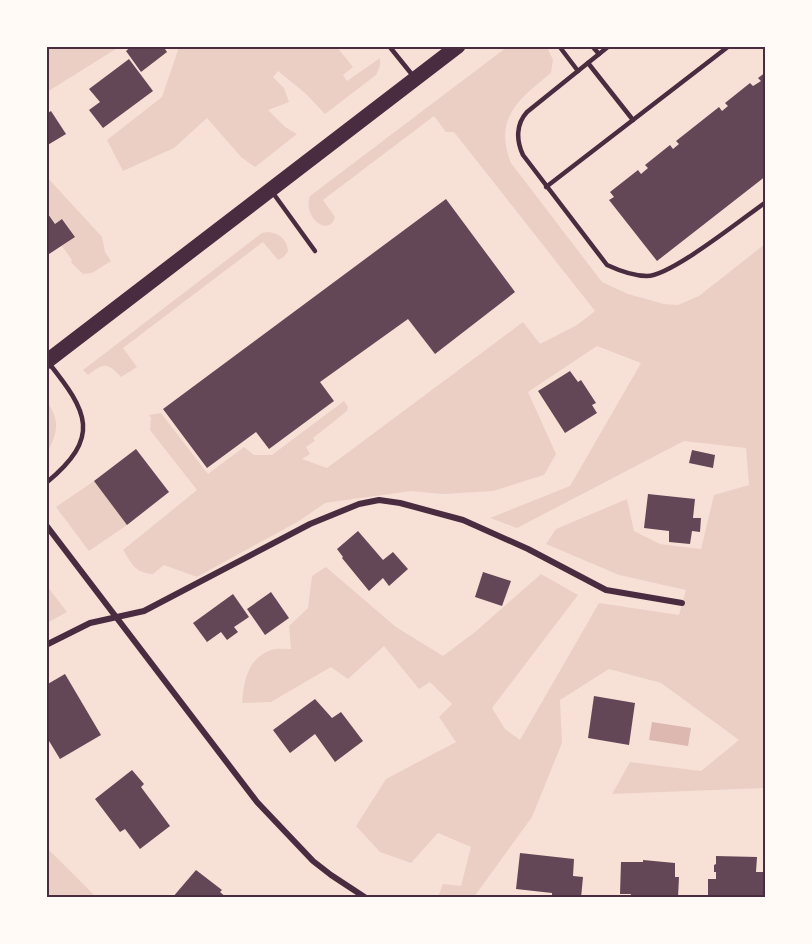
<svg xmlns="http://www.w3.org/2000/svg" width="812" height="944" viewBox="0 0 812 944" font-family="'Libre Baskerville',serif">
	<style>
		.green { fill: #ebcfc5 }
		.water { fill: #dcb8b0 }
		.building { fill: #644757 }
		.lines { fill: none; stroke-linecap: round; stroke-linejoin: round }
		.service { stroke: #4a2c40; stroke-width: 4.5 }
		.minor { stroke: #4a2c40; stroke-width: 6 }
		.primary { stroke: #4a2c40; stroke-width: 15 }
		.neatline { fill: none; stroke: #4a2c40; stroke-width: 2 }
	</style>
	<rect width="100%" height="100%" fill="#f7e1d7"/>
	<g class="green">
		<polygon points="47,46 119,46 119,47 47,92"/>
		<polygon points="179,47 337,47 353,67 343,75 347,81 380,58 380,66 376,75 325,114 306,94 278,71 273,77 284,88 289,102 268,110 285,127 297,134 255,167 241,157 207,118 174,148 123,171 107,140 162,97"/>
		<path d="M507 47H547L553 60 551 73C519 99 493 118 511 163L602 282 628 294 664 304 678 305 699 296 765 244V788L612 794 630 762 701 771 739 740 661 683 609 669 560 700 562 743 532 817 474 897H438L443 884 461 886 471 847 438 833 411 863 380 852 356 826 386 779 456 742 439 717 452 704 430 682 419 689 384 646 348 679 331 667 271 702 242 703C244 681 247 659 271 650 277 648 285 649 291 649L289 626 308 608 312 576 326 567 396 627 443 656 475 632 541 574 578 595 492 708 505 729 520 740 599 603 679 615 686 590 619 575 546 544 556 529 627 499 634 531 660 544 701 549 714 495 749 485 746 448 684 441 517 528 490 518 570 486 641 363 597 346 528 392 556 454 544 475 493 491 443 494 411 491 325 503 299 521 197 577 164 565 153 574C135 573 132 564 123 550L197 490 150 430 151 418 149 415 161 413 208 474 244 447 254 455H272L344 401 348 407 347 411 313 438 315 441 306 447 310 454 302 459 327 468 523 322 540 344 577 325 595 311 454 132H446L434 116 323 200 335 217C329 238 302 217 310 196Z"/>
		<polygon points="46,176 102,237 105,252 111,261 92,273 83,274 71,262 72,260 62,246 75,237 63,219 55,224 47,211"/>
		<path d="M268 232C279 233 287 239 288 251L284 257 278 260 263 242 123 348 137 367 121 377C107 362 104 363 88 375L83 370 262 233Z"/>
		<path d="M47 402C60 419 58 434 47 452Z"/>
		<polygon points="94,481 127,525 89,551 56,507"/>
		<polygon points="47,586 67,612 47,623 46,623"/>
		<polygon points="47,848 96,897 47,897"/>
	</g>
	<polygon class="water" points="652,722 691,728 688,746 649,740"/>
	<g class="building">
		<polygon points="132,46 163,46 167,52 141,72 126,51"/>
		<polygon points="129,59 153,91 103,128 89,110 100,102 89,89"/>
		<polygon points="766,72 766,176 657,261 609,200 614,197 610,192 638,170 641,174 648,168 645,165 670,145 673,149 679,144 676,141 719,107 722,111 728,106 725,103 750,83 753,86 761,81 758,78"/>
		<polygon points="51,111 66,134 46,146 46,114"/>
		<polygon points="446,199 515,292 435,354 408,319 320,382 334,401 269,449 256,432 207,468 163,409"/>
		<polygon points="46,211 55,224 62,219 75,237 46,256"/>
		<polygon points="570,371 578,382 581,380 596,403 592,405 597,413 565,433 538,391"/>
		<polygon points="136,449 169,492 127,525 94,481"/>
		<polygon points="692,450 715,455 713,468 689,463"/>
		<polygon points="648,494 695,499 693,518 701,518 700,532 692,531 690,544 669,542 669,531 644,528"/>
		<polygon points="358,531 383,560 393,552 408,569 389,586 383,578 369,591 342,558 343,557 337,549"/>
		<polygon points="483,572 511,581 502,606 475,597"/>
		<polygon points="271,592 289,618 265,635 247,609"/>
		<polygon points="233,594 249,617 234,627 238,632 227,640 221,632 207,642 193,623"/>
		<polygon points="65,674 101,735 60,759 46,736 46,685"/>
		<polygon points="594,696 635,703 629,745 588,738"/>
		<polygon points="315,699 332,718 341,712 363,741 335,762 315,734 290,753 273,730"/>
		<polygon points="132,770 144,784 141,787 170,826 140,849 125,829 120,832 95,799"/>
		<polygon points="520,853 574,859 573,876 583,877 581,898 552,898 552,893 516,889"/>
		<polygon points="716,856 757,857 756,872 766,872 766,898 708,898 708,879 716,879 716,872 714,872 714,865 716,864"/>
		<polygon points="643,860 675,863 675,877 679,877 678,898 630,898 631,894 620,894 621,862 643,862"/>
		<polygon points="196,870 222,890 220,892 227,898 172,898"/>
	</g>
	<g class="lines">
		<g class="service">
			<polyline points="389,46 414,77"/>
			<polyline points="559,46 578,71"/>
			<polyline points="592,46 599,54"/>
			<path d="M609 46 527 112C516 124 516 140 523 155L607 265C620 271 633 276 647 276 671 276 743 218 766 202"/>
			<polyline points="588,63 633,120"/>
			<polyline points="546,187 729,46"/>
			<polyline points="273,193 315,251"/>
			<path d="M46 483C102 437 88 412 48 362"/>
		</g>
		<g class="minor">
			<polyline points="46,525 257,802 313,861 331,875 366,898"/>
			<polyline points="46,645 90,623 144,611 310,524 359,504 379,500 400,503 463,520 528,549 606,590 682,603"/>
		</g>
		<polyline class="primary" points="46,362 458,46"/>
	</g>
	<rect width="812" height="944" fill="none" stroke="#fffaf5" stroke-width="96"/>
	<rect x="48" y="48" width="716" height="848" class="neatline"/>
</svg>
